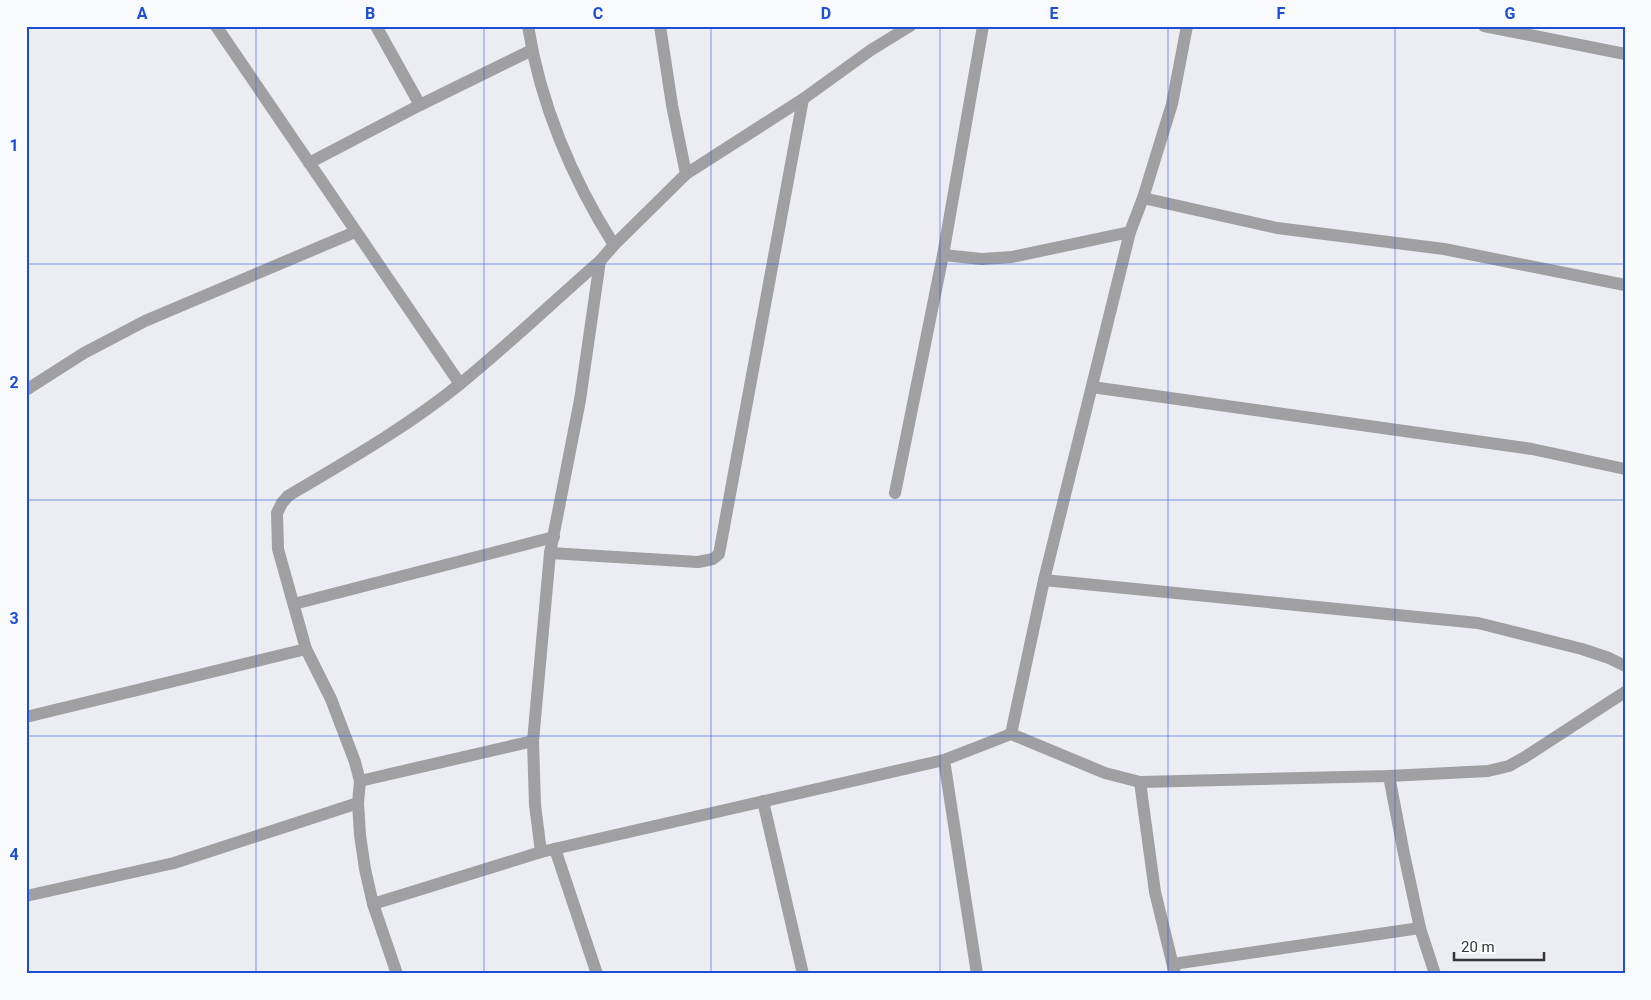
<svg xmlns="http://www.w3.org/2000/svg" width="1651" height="1000" viewBox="0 0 1651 1000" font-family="Roboto,sans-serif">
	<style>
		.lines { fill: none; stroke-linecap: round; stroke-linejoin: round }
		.street { stroke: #a0a0a3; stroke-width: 12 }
		.grid { fill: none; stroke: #1d4ed8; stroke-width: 1; stroke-opacity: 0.55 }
		.neatline { fill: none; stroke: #1d4ed8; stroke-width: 2 }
		.grid-label { font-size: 16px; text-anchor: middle; font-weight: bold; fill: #1d4ed8 }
	</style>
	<rect width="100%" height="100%" fill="#ecedf2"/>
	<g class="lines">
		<g class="street">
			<polyline points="216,26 460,384"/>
			<polyline points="376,26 420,105"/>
			<path d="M528 26C540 103 572 179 614 245"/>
			<polyline points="660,26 672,105 686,174"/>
			<polyline points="983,26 943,255 982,259 1012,257 1130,232"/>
			<polyline points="1484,26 1625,54"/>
			<polyline points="309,163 420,105 532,50"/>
			<polyline points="1143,198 1277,228 1444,249 1625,285"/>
			<polyline points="1092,387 1532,449 1625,469"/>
			<polyline points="26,390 84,353 145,321 355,232"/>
			<polyline points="895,493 943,255"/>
			<polyline points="550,553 698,562 713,559 719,554 803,99"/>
			<polyline points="1044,580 1478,623 1582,649 1609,658 1625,666"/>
			<polyline points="294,604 554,537"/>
			<polyline points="26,717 306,649"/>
			<polyline points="1011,734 1044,580 1130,232 1143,198 1172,104 1187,26"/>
			<polyline points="944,760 977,974"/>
			<polyline points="1389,776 1404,854 1420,928 1435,974"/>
			<polyline points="360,781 533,741"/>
			<polyline points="1140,782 1155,892 1175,974"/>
			<polyline points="763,801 803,974"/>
			<polyline points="555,849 597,974"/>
			<polyline points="541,852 535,805 533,741 550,553 580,400 600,261"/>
			<polyline points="26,896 174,863 358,803"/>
			<polyline points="373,904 541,852 944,760 1011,734 1105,773 1140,782 1389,776 1488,771 1509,766 1525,757 1625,692"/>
			<polyline points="1173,964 1420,928"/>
			<path d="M397 974 373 904 365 869 360 835 358 803 360 781 355 762 331 699 306 649 278 549 277 513 282 503 288 496C347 461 407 427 460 384 508 345 553 302 600 261L614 245 686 174 803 99 871 50 910 26"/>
		</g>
	</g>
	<path class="grid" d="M256 26V974M484 26V974M711 26V974M940 26V974M1168 26V974M1395 26V974M26 264H1625M26 500H1625M26 736H1625"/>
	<rect width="1651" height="1000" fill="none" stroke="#f9fafe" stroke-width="55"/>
	<path d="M1454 952v8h90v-8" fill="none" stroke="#353537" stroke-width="2.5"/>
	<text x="1461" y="952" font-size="15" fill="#353537" stroke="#f9fafe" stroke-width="4" paint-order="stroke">20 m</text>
	<rect x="28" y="28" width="1596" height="944" class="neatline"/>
	<g class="grid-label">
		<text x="142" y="19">A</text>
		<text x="370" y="19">B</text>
		<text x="598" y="19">C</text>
		<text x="826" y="19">D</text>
		<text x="1054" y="19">E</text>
		<text x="1281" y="19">F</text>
		<text x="1510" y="19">G</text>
		<text x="14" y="151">1</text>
		<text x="14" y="388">2</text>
		<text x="14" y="624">3</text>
		<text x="14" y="860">4</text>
	</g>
</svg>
